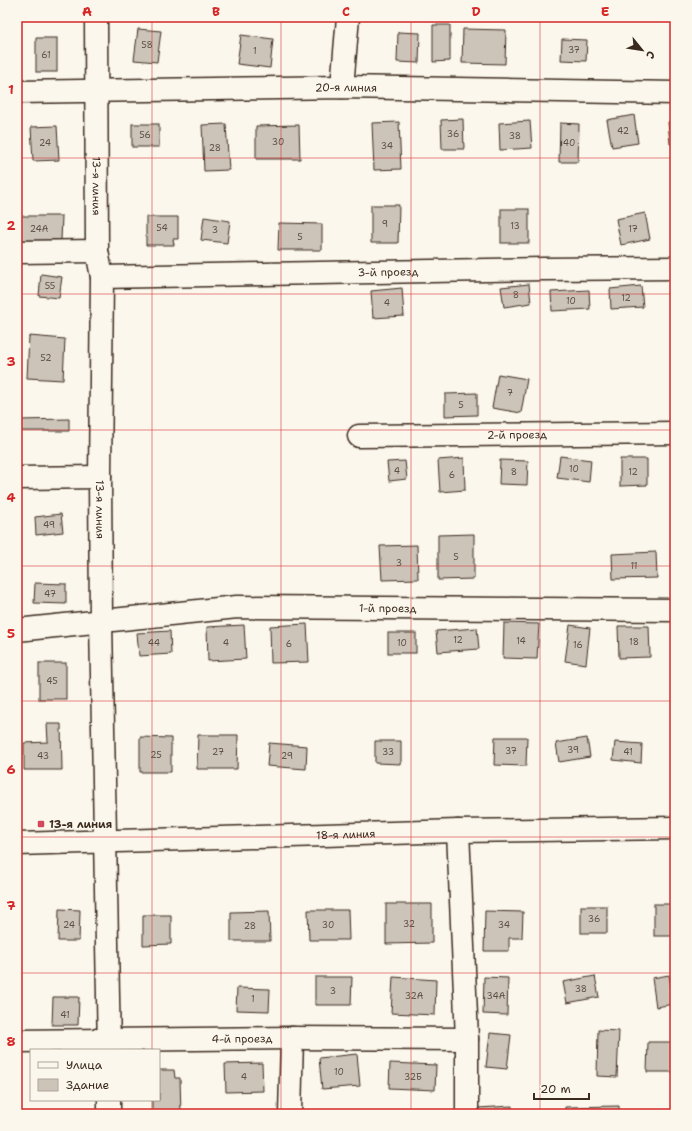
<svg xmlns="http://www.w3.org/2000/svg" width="692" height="1131" viewBox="0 0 692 1131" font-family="'Shantell Sans',sans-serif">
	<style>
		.building { fill: #ccc4b9; stroke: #3b2a1e }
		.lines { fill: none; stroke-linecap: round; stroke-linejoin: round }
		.minor-casing { stroke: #3b2a1e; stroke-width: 25 }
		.minor { stroke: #fbf7ec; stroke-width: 22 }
		.grid { fill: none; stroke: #d62828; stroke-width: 1; stroke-opacity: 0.55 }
		.poi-dot { fill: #d1495b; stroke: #fbf7ec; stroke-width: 1.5 }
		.labels { text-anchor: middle; stroke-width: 3; stroke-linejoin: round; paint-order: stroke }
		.number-label { font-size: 9px; fill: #5f5045 }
		.street-label { font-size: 11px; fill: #3b2a1e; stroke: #fbf7ec }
		.poi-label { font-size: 11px; font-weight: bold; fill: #3b2a1e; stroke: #fbf7ec; text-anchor: start }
		.neatline { fill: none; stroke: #d62828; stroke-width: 1.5 }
		.grid-label { font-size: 13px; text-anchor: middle; font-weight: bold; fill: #d62828 }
	</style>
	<rect width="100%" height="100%" fill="#fbf7ec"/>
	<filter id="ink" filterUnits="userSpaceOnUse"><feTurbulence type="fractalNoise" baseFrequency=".025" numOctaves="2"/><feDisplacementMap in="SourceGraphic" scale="8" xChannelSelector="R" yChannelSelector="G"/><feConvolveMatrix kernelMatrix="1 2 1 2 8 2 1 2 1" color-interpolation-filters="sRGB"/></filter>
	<g filter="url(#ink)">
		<g class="building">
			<polygon points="433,25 450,25 450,61 433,62"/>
			<polygon points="138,29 161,31 157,62 134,60"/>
			<polygon points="463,29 506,30 505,64 462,63"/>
			<polygon points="398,32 420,33 419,63 397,62"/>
			<polygon points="241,35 273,39 270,68 237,64"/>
			<rect x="36" y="38" width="21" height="34"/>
			<polygon points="562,39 587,40 586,61 561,60"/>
			<polygon points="634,115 638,143 612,147 607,120"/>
			<polygon points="463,119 464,149 442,149 441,120"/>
			<polygon points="530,121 532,148 500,150 499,123"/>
			<polygon points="675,121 675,144 670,144 668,122"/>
			<polygon points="399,122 401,169 374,170 372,123"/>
			<polygon points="560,123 579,124 578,162 559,162"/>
			<rect x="132" y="124" width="27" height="23"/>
			<polygon points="226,124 229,170 204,171 202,125"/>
			<polygon points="299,125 300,159 256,159 256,126"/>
			<polygon points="57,126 59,160 33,161 31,127"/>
			<polygon points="371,205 399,205 398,243 371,243"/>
			<rect x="501" y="209" width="28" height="34"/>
			<polygon points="645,213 650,239 621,245 616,219"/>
			<polygon points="17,216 62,216 61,241 17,241"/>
			<polygon points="146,217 178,217 178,239 173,239 174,245 146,245"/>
			<polygon points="204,217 230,221 227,243 201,240"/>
			<polygon points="279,223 322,224 322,250 278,250"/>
			<polygon points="41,274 62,277 59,298 39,296"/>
			<polygon points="529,284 531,303 504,307 501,287"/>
			<polygon points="641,286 643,307 611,309 610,289"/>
			<polygon points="402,288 404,316 373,318 371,291"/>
			<polygon points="589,290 590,309 552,311 551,292"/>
			<polygon points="29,336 65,339 63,380 27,378"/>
			<polygon points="498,374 527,379 521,413 492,408"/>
			<polygon points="477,393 477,415 445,416 445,394"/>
			<polygon points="69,419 69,431 17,431 17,420"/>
			<polygon points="560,456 591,460 589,482 557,478"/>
			<polygon points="464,458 465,490 440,492 438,460"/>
			<polygon points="620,459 647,459 647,485 620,486"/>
			<polygon points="500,460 528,461 527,485 499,484"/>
			<polygon points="405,461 407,479 389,481 387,462"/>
			<polygon points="61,514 63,532 36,535 35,517"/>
			<polygon points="474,534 474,579 438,580 438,535"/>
			<polygon points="417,545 418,579 382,580 380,546"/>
			<polygon points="656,552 657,578 613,579 612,554"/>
			<polygon points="35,583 66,584 66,604 34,603"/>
			<polygon points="504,623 539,624 537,659 503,658"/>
			<polygon points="307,624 309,662 271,663 270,626"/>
			<polygon points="244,625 246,659 208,661 207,627"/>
			<polygon points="570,625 590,628 586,664 565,661"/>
			<polygon points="618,626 649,626 650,657 619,658"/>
			<polygon points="477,628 479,649 438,652 436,631"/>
			<polygon points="170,631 171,654 139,656 137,633"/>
			<rect x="388" y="633" width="28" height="20"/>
			<rect x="39" y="663" width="27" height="36"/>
			<polygon points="47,724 61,724 62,770 24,770 24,743 48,742"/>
			<polygon points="198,735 238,735 237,769 197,769"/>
			<polygon points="140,737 171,738 171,772 140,772"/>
			<polygon points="495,737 527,737 526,766 494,765"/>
			<polygon points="587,738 590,757 559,762 556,743"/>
			<polygon points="375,741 401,741 401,764 375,763"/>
			<polygon points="615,742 642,744 641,763 613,760"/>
			<polygon points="269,743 307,746 306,769 267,766"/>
			<polygon points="386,904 432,904 432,943 386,944"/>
			<rect x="654" y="904" width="21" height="32"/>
			<rect x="581" y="906" width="26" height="27"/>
			<polygon points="59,909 80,910 79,941 58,941"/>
			<polygon points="308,910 348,910 349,940 309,940"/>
			<polygon points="269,911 270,941 231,941 231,912"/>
			<polygon points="485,911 523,912 522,938 509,938 509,951 484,951"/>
			<polygon points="143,915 171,915 171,944 143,945"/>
			<polygon points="669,975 674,1004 656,1007 652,978"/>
			<polygon points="595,976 599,997 567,1003 563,982"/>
			<polygon points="315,977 352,977 351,1005 315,1005"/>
			<polygon points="393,977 436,980 435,1015 391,1013"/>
			<polygon points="484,977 508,978 507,1015 483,1014"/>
			<polygon points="237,988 270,989 269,1011 236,1010"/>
			<polygon points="53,997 79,997 78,1025 52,1025"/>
			<polygon points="598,1030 619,1031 617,1077 597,1076"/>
			<polygon points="490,1033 511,1035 507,1069 486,1067"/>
			<polygon points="648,1042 675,1042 674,1072 647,1072"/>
			<polygon points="357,1054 360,1086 322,1089 319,1058"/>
			<polygon points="262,1063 263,1091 226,1092 225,1064"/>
			<polygon points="390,1063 436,1065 435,1090 389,1088"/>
			<polygon points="159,1070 174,1070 175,1078 180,1078 181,1114 152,1114 152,1100 159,1100"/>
			<polygon points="512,1106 512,1114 478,1114 478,1108"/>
			<polygon points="619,1106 619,1114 565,1114 565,1107"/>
		</g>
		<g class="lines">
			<defs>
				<g id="minor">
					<path id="s1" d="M96 17 97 251 102 277 100 477 101 621 109 1050"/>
					<polyline points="342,87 348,17"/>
					<path id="s2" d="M17 92 342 87 675 93"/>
					<polyline points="17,252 97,251"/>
					<path id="s3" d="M102 277 543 269 675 268"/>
					<path id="s4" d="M359 436 675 433"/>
					<polyline points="17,478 100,477"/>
					<path id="s5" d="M17 630 237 607 675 610"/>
					<polyline points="458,831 467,1039 467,1114"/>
					<path id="s6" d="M17 844 458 831 675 828"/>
					<path id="s7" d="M17 1041 292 1038 467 1039"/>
					<polyline points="109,1100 109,1114"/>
					<polyline points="290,1114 292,1038"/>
				</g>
			</defs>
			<use href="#minor" class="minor-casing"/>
			<use href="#minor" class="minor"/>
		</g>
	</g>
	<path class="grid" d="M152 17V1050M281 17V1114M411 17V1114M540 17V1114M17 158H675M17 294H675M17 430H675M17 566H675M17 701H675M17 837H675M17 973H675M152 1100V1114"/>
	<rect class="poi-dot" x="37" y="820" width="8" height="8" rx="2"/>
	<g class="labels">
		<g class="number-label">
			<text x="147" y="48">58</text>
			<text x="574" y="53">37</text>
			<text x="255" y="54">1</text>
			<text x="46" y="58">61</text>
			<text x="623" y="134">42</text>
			<text x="453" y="137">36</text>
			<text x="145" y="138">56</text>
			<text x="515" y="139">38</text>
			<text x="278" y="145">30</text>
			<text x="45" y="146">24</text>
			<text x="569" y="146">40</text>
			<text x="387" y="149">34</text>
			<text x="215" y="151">28</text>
			<text x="385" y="227">9</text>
			<text x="515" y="229">13</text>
			<text x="162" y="231">54</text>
			<text x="39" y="232">24А</text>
			<text x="633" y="232">17</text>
			<text x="215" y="233">3</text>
			<text x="300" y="240">5</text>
			<text x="50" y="289">55</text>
			<text x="516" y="298">8</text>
			<text x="626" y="301">12</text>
			<text x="571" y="304">10</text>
			<text x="387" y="306">4</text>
			<text x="46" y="361">52</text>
			<text x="510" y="396">7</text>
			<text x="461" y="408">5</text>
			<text x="574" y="472">10</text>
			<text x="397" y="474">4</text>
			<text x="514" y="475">8</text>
			<text x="633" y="475">12</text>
			<text x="452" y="478">6</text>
			<text x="49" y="528">49</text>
			<text x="456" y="560">5</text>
			<text x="399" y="566">3</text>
			<text x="634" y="569">11</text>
			<text x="50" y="597">47</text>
			<text x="458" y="643">12</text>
			<text x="521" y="644">14</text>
			<text x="634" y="645">18</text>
			<text x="154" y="646">44</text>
			<text x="226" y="646">4</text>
			<text x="402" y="646">10</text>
			<text x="289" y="647">6</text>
			<text x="578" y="648">16</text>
			<text x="52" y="684">45</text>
			<text x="573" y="753">39</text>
			<text x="511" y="754">37</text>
			<text x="218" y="755">27</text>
			<text x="388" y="755">33</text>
			<text x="628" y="755">41</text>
			<text x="156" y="758">25</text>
			<text x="43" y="759">43</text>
			<text x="287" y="759">29</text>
			<text x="594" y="922">36</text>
			<text x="409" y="927">32</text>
			<text x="69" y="928">24</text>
			<text x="328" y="928">30</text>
			<text x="504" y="928">34</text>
			<text x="250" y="929">28</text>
			<text x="581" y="992">38</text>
			<text x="333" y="994">3</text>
			<text x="414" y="999">32А</text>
			<text x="496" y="999">34А</text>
			<text x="253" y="1002">1</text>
			<text x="65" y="1018">41</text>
			<text x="339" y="1075">10</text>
			<text x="244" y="1080">4</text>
			<text x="413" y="1080">32Б</text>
		</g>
		<g class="street-label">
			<text dy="4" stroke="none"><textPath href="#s2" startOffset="329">20-я линия</textPath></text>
			<text dy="4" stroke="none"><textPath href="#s1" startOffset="169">13-я линия</textPath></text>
			<text dy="4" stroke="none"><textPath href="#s3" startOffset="286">3-й проезд</textPath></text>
			<text dy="4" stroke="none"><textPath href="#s4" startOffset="158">2-й проезд</textPath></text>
			<text dy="4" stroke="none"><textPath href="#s1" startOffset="493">13-я линия</textPath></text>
			<text dy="4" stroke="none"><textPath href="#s5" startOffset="372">1-й проезд</textPath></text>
			<text dy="4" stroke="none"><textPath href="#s6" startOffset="329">18-я линия</textPath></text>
			<text dy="4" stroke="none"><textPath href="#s7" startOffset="225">4-й проезд</textPath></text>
		</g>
		<g class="poi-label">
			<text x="49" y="828">13-я линия</text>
		</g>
	</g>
	<rect width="692" height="1131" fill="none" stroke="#fbf7ec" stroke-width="44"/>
	<rect x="30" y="1049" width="130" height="52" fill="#fbf7ec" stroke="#aea59a"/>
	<rect x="38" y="1062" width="20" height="6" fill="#fbf7ec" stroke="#aea59a"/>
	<text x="66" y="1069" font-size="12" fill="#3b2a1e">Улица</text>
	<rect x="38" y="1079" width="20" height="12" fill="#ccc4b9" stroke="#aea59a"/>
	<text x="66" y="1089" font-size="12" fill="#3b2a1e">Здание</text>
	<g transform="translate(642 50) rotate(120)" stroke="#fbf7ec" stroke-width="3" paint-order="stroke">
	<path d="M0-3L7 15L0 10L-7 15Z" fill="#3b2a1e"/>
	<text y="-6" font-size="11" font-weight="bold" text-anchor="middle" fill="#3b2a1e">С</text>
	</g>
	<path d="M534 1093v6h55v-6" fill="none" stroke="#3b2a1e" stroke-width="2"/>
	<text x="540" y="1093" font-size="12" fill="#3b2a1e" stroke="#fbf7ec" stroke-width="3" paint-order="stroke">20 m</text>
	<rect x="22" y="22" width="648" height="1087" class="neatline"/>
	<g class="grid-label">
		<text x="87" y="16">A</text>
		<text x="216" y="16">B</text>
		<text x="346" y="16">C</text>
		<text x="476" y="16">D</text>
		<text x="605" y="16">E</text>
		<text x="11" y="94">1</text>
		<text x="11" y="230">2</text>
		<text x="11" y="366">3</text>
		<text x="11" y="502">4</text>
		<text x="11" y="638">5</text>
		<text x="11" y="774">6</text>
		<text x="11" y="910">7</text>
		<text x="11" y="1046">8</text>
	</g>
</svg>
